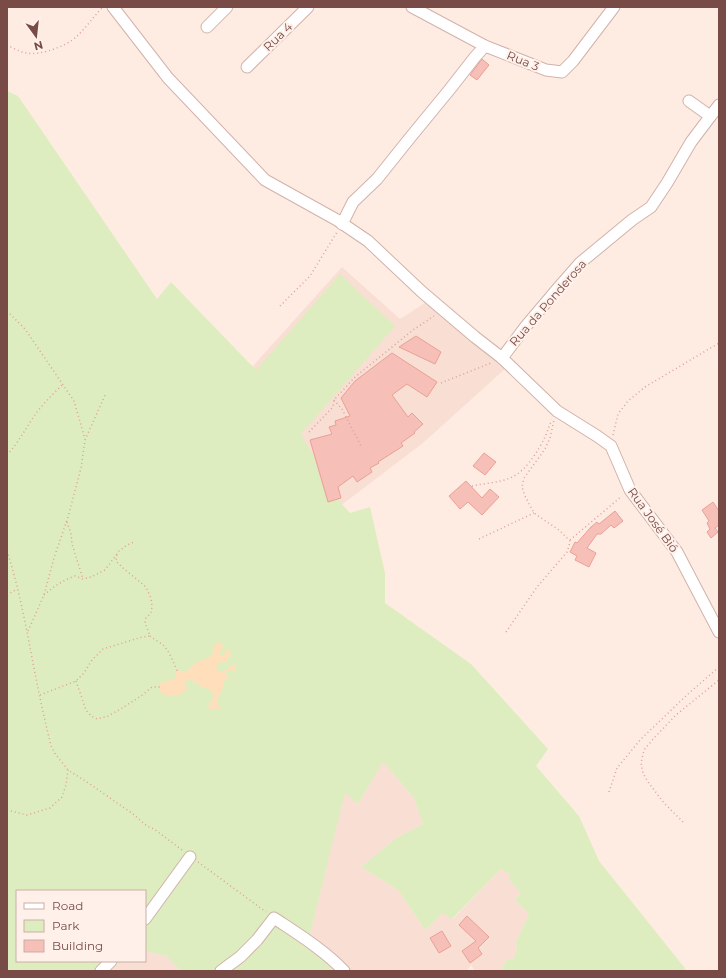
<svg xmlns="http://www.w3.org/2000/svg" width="726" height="978" viewBox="0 0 726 978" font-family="Montserrat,sans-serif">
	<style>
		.residential { fill: #f8ded3 }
		.green { fill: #deedbf }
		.sand { fill: #ffdebb }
		.building { fill: #f6bfb7; stroke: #eaa096 }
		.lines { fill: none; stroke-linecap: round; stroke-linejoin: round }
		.minor-casing { stroke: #d2b2aa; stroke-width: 13 }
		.path { stroke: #dba29a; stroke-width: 1.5; stroke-dasharray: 1 3; stroke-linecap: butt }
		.minor { stroke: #fff; stroke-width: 11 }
		.labels { text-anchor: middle; stroke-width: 4; stroke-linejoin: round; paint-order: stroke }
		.street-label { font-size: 12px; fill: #784b46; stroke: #fff1ea }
	</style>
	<rect width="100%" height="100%" fill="#feece2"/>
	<g class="residential">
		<polygon points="342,267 400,319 428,301 506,368 423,443 335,510 235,386"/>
		<polygon points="383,762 414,798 423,824 396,838 361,867 398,890 425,930 444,912 453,919 501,869 510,875 509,880 521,893 515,900 529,914 516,942 517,950 513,960 507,959 501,971 475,971 471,965 467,971 329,971 333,965 309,938 345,792 358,804"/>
		<polygon points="145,951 166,956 181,971 108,971 121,961 145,961"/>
	</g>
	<polygon class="green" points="7,91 18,96 157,299 171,282 256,370 340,274 395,326 301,434 341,503 350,513 370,507 385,573 385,603 471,664 548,749 536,766 579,816 599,861 684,967 686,971 501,971 507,959 513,960 517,950 516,942 529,914 515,900 521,893 509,880 510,875 501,869 452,919 443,913 425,930 398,890 361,867 396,838 423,824 414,798 383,762 358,804 345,793 309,938 333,965 329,971 181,971 166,956 145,951 145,891 17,891 17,961 121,961 108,971 7,971"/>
	<path class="sand" d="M217 642 224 645 221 650 220 655H224L227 649H229L231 653 226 662 221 661 217 665V671C227 673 227 667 235 664L236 670V672L232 669 226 672 225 674 230 679H225L223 682V688L218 697 217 704 221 709H217L216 706 212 711 210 709 208 706 214 697 211 690 202 687 195 682 189 679 184 683 187 689 178 696 165 695 160 691V683L176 678V670L186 672 197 662 210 657 214 652 213 647Z"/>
	<g class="building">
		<polygon points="482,59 489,65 477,80 470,75"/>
		<polygon points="416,336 441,352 435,364 399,347"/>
		<polygon points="392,353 437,382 427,397 407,384 392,395 408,417 412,413 423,424 414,432 415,433 401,443 403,446 378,462 379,463 370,468 372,472 357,482 353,476 338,487 341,498 328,502 310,440 332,434 329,427 336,425 335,421 350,416 341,398 355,381"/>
		<polygon points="484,453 496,462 485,475 473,466"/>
		<polygon points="466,481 482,498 490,489 499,497 482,515 468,502 460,509 449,496"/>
		<polygon points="713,502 719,511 719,525 715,528 718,532 711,538 707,532 710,529 707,523 709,521 702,510"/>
		<polygon points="615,511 623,521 614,528 611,525 601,534 597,534 587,548 596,553 589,567 575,560 577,556 570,552 575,542 577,543 591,527 597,522 599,524"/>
		<polygon points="467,916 489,937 478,948 482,954 470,963 462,951 476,941 459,925"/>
		<polygon points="442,931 451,946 439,953 430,938"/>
	</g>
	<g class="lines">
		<defs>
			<g id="minor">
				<polyline points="113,7 168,78 265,180 337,220 368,241 422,292 475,337 502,358 557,411 597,436 611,446 630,490 677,552 719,632"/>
				<polyline points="412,7 485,46 546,70 562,72 573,61 614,7"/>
				<polyline points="207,27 227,7"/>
				<polyline points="247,67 308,7"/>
				<polyline points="689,101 710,116"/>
				<polyline points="342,224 353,202 377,179 409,139 450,89 475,57 485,46"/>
				<polyline points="502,358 526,326 559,287 580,263 632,220 651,207 667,183 691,142 719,105"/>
				<polyline points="145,919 190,857"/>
				<polyline points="101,971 111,961"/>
				<path d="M221 971 240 957 257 940 274 918C298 934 324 950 344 971"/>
			</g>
		</defs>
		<use href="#minor" class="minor-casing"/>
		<g class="path">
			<path d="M7 45C13 48 20 52 27 53 39 56 67 46 76 37 86 28 93 17 103 7"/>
			<polyline points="280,306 310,276 337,232"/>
			<polyline points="7,311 25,329 74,401 85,439"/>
			<polyline points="441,383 491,363"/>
			<polyline points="334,400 342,409 361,446"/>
			<polyline points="309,432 333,407 334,400 355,377 413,330 434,316"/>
			<polyline points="613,435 618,414 628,401 645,387 719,343"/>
			<path d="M7 455C19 442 27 426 37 412 45 402 54 393 63 384"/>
			<path d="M472 486C485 483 500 483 512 477 526 471 538 451 545 437 548 431 549 425 552 420"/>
			<polyline points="67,522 71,534 72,544 83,579"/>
			<polyline points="479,539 534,513"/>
			<polyline points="570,540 622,496"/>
			<path d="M7 551C21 594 28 639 37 683 41 704 46 725 51 746L56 755 68 770 90 784 133 814 147 826 154 829 182 850"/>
			<polyline points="7,595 17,589"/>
			<path d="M44 595C53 587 63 580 75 576L83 579 91 577 105 570 119 551 127 545 134 542"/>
			<polyline points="28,631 44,595 54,558 68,517 81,468 85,440 106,393"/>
			<polyline points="506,632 537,587 567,552 569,546 570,541 559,530 534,513 525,496 522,487 524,478 545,449 550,438 554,420"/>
			<path d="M150 636C154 639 159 642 163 645 169 650 175 666 178 673"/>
			<polyline points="76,681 86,710 91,716 97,719 108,716 119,710 141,696 152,687 162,687"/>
			<polyline points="40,695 76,681 84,673 92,660 103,649 142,637 150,636 145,623 146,618 151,613 152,606 151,598 146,587 123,568 116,561 117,553"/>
			<polyline points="609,792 617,768 641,739 688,694 719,667"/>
			<polyline points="7,810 27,815 50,808 62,797 66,785 68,770"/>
			<polyline points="683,822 664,803 648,782 643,773 641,763 644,750 654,738 676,715 719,680"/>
			<polyline points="198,862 266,912"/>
		</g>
		<use href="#minor" class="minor"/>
	</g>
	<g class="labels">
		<g class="street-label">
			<text transform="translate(278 37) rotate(-44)" y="4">Rua 4</text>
			<text transform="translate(523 61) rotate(22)" y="4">Rua 3</text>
			<text transform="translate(548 303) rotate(-49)" y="4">Rua da Ponderosa</text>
			<text transform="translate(653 520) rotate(54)" y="4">Rua José Bió</text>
		</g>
	</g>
	<rect width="726" height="978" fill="none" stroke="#784b46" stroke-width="16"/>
	<rect x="16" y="890" width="130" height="72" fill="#fff1ea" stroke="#c9afa8"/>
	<rect x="24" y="903" width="20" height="6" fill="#ffffff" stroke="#c9afa8"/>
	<text x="52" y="910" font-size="12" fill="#784b46">Road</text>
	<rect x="24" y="920" width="20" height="12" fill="#deedbf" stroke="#c9afa8"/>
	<text x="52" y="930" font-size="12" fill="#784b46">Park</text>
	<rect x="24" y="940" width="20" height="12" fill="#f6bfb7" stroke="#c9afa8"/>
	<text x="52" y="950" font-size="12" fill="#784b46">Building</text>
	<g transform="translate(36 36) rotate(165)" stroke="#fff1ea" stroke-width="3" paint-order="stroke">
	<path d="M0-3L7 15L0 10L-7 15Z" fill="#784b46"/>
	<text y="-6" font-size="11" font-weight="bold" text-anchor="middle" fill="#784b46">N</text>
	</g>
</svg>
